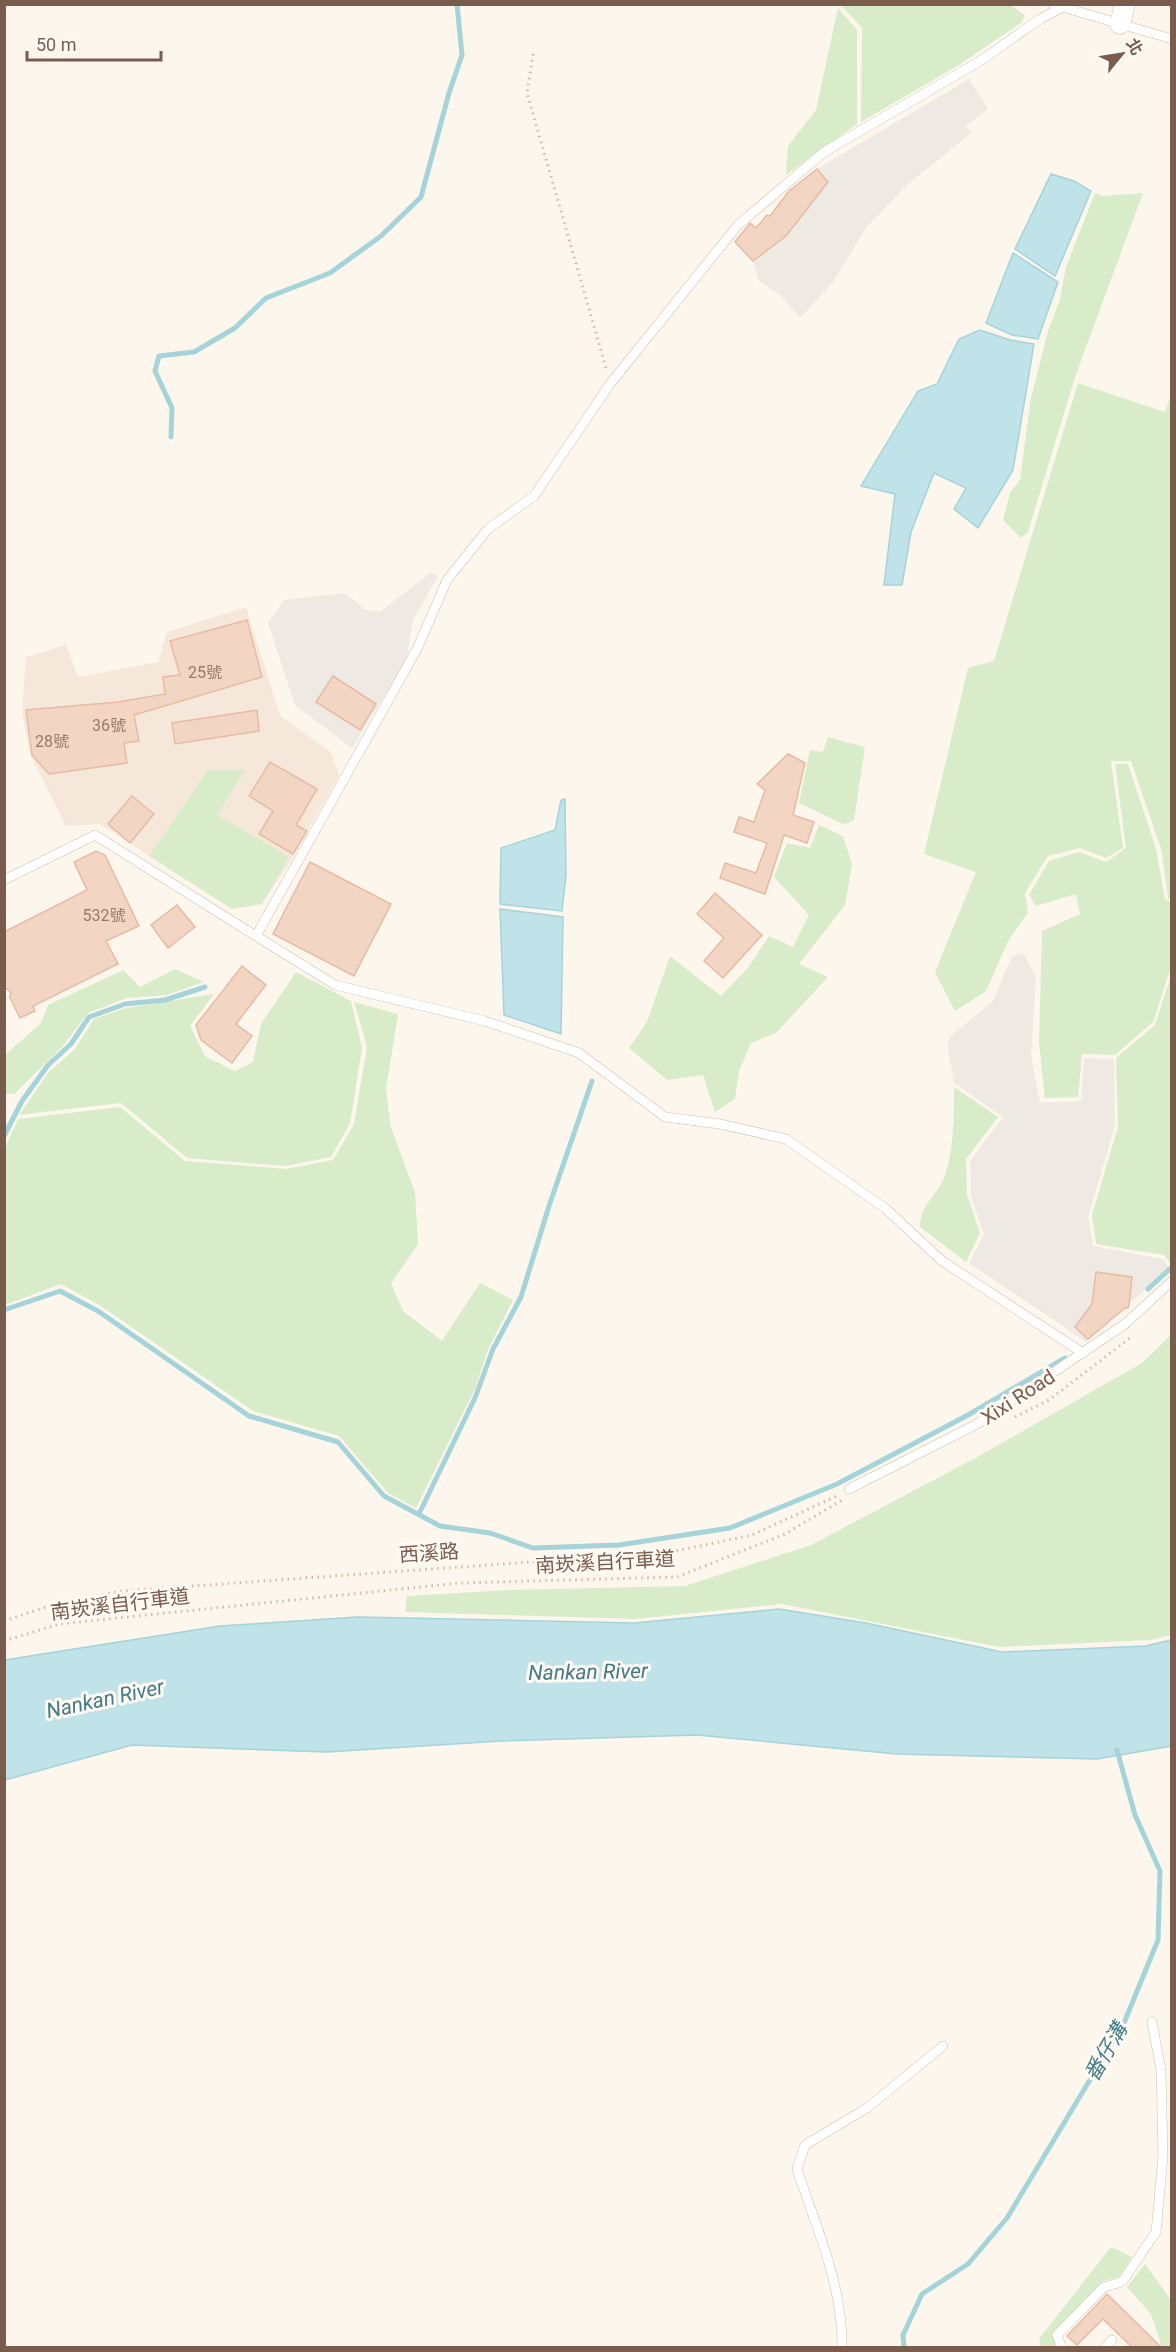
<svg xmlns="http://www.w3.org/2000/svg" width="1176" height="2352" viewBox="0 0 1176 2352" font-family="Roboto,'Noto Sans TC',sans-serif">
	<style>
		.residential { fill: #f5e8da }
		.industrial { fill: #efe9e4 }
		.green { fill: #d8ecc9 }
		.water { fill: #bfe3e8; stroke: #a5d3da; stroke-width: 1.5 }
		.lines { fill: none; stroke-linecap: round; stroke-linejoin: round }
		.stream { stroke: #a5d3da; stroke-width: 5 }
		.building { fill: #f3d5c3; stroke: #e6bba3; stroke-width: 1.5 }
		.lane-casing { stroke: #d1beb0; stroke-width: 10 }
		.street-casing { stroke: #d1beb0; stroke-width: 21 }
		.path { stroke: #d9b8a5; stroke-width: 3; stroke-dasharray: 1.5 4.5; stroke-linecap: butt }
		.lane { stroke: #fff; stroke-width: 9 }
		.street { stroke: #fff; stroke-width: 20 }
		.labels { text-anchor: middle; stroke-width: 6; stroke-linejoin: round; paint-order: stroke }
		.number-label { font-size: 16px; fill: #987a6a }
		.street-label { font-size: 20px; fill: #7a5c4d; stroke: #fffaf3 }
		.water-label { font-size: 21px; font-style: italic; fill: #437c86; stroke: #fffaf3 }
	</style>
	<rect width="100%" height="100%" fill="#fdf6ec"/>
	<polygon class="residential" points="246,607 280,716 331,752 339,775 293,857 262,904 232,909 100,824 66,826 30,754 22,713 26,657 66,645 78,677 158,662 167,632"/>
	<g class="industrial">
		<polygon points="969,79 988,109 966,126 971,133 907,185 866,228 833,282 800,318 782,297 759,281 753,261 786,236 828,182 817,169"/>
		<polygon points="430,573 438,576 413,620 406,660 352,748 295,705 268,623 284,600 345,593 366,610 380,612"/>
		<polygon points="1023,953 1036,976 1031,1055 1040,1103 1081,1101 1084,1058 1114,1059 1115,1126 1088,1217 1093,1246 1163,1259 1169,1268 1086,1342 969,1263 984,1234 971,1196 970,1161 1003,1117 954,1083 947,1044 952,1035 993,1001 1012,956"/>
	</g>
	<g class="green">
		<polygon points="841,5 1010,5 1025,15 1022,22 959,65 861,122 862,28"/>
		<polygon points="838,8 857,30 857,124 786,175 788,146 816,110"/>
		<polygon points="1095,193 1102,196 1143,193 1075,377 1028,532 1021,538 1003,520 1010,493 1020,480 1031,398 1048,331 1060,299 1066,267"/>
		<polygon points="1078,383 1165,412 1171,395 1171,899 1168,898 1162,852 1131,761 1111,761 1123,848 1106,858 1080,848 1048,856 1025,893 1028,913 1008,941 986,991 955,1011 935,972 976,872 924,854 968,668 994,661"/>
		<polygon points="828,737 865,747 854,820 845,825 799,803 810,750 823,752"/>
		<polygon points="1115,764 1128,764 1156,849 1165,899 1171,902 1171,967 1153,1022 1115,1055 1082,1054 1078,1097 1045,1098 1039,1043 1042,931 1080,914 1076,894 1036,906 1029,895 1049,861 1079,852 1106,862 1126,848"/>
		<polygon points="208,770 245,770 217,815 289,857 262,904 232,909 149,856"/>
		<polygon points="819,825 843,836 852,864 845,905 799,964 828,977 776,1033 751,1043 739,1071 735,1099 715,1112 703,1075 667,1080 629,1048 647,1022 670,956 721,996 748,968 769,936 793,947 809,915 774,877 787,843 810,848"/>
		<polygon points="175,969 204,982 167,995 127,998 88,1013 63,1046 14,1094 5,1094 5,1055 41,1023 48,1005 123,970 140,987"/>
		<polygon points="296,972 351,1001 362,1048 350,1123 331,1157 285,1166 187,1158 121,1103 19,1115 49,1072 75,1049 94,1019 126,1008 214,994 190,1026 205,1056 235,1071 253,1062 261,1024"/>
		<polygon points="1171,976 1172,1262 1170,1263 1164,1255 1096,1244 1092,1215 1118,1127 1116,1058 1155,1025"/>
		<polygon points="354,1002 398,1014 386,1089 391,1128 415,1192 418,1244 391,1284 403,1311 442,1341 480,1283 513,1300 488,1349 475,1389 416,1508 388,1493 339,1436 253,1411 101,1306 61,1284 5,1305 5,1148 18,1119 120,1107 185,1161 286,1169 333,1160 354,1124 367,1047"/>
		<path d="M954 1087 998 1117 966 1159 967 1195 980 1233 966 1262 920 1227C921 1204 933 1200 942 1182 954 1159 954 1113 954 1087Z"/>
		<polygon points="1171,1335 1171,1635 1151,1640 999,1647 782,1604 636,1619 405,1612 407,1596 509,1590 685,1586 811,1545 981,1455 1142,1363"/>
		<polygon points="1111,2247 1132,2257 1119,2277 1103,2281 1053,2334 1057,2347 1041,2347 1039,2339"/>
		<polygon points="1145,2264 1171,2300 1171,2347 1162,2347 1151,2314 1127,2287"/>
	</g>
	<g class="water">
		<polygon points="1051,174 1074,181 1091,191 1055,276 1015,249"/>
		<polygon points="1013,253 1058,282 1038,339 1012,335 986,323"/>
		<polygon points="980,330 1010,340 1034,344 1013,470 978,528 954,509 966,488 934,473 911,532 902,585 884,585 895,494 861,486 918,391 937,384 959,339"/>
		<polygon points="565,799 566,875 562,911 500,904 501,848 555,830 561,800"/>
		<polygon points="500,909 563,917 561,1034 504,1015"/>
		<polygon points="779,1609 866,1623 1002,1652 1146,1646 1171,1640 1171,1746 1097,1759 897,1754 697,1735 501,1741 327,1752 132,1745 5,1780 5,1660 220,1626 358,1617 634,1623"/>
	</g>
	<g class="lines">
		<g class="stream">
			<polyline points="171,437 172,408 155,371 159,356 194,352 235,328 266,298 330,273 381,236 421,197 449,93 462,55 457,4"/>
			<polyline points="4,1136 22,1101 48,1065 71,1044 89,1017 125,1004 165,1000 205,987"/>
			<polyline points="1148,1289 1172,1267"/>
			<polyline points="4,1310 60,1291 98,1311 249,1416 338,1442 384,1496 440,1526 490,1533 533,1548 619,1545 730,1528 837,1484 968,1415 1065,1358"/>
			<polyline points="419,1514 475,1398 493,1349 521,1297 549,1206 592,1081"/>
			<polyline points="904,2348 903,2335 922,2294 968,2264 1007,2218 1124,2023 1158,1940 1160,1871 1135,1815 1117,1750"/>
		</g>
	</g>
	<g class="building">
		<polygon points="817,169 828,182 786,236 753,261 735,242 750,223 756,228 767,215 770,216 789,191"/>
		<polygon points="247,620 262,677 134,715 139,741 124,743 127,763 49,774 32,755 26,710 118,702 165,694 163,677 180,675 170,641"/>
		<polygon points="333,676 376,704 360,730 316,702"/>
		<polygon points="257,710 259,731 175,744 172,723"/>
		<polygon points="788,754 805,763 793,815 814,822 807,843 784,835 765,894 720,878 725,863 756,873 767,843 734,832 739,817 754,822 765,790 757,784"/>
		<polygon points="270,762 317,789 296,825 307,831 293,854 259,834 273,811 249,796"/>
		<polygon points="132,796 154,814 130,843 108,824"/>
		<polygon points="96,851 105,855 139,926 106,941 118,964 33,1006 35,1011 20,1018 10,998 11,992 4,987 4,932 87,890 74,862"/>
		<polygon points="310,862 391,904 354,976 273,934"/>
		<polygon points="715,893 762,935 723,978 704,961 724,938 697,914"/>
		<polygon points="177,905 195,927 168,948 151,925"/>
		<polygon points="242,966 266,985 236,1024 252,1036 232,1063 201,1040 196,1025"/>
		<polygon points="1096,1272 1132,1277 1129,1305 1128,1308 1125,1308 1088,1339 1075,1327 1092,1304"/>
		<polygon points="1107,2294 1162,2348 1133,2348 1103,2319 1077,2345 1067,2336"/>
	</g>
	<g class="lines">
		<defs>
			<g id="lane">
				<polyline points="1052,4 1172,39"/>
				<polyline points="4,880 95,835 256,936 417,649 447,580 488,529 534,496 610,384 738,225 824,152 980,61 1040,19 1063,7"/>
				<polyline points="256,936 335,985 485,1021 579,1053 665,1117 720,1124 786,1139 886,1209 942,1261 1083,1353"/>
				<polyline points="4,995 5,994"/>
				<polyline points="849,1489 977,1424 1125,1324 1172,1281"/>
				<path d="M842 2348C843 2285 816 2227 797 2169L805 2145 867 2108 943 2046"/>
				<polyline points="1062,2348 1057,2335 1104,2287 1122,2282 1156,2232 1163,2156 1161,2070 1152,2022"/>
				<polyline points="1105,2348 1112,2340"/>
			</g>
			<polyline id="street" points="1120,24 1125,4"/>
		</defs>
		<use href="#lane" class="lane-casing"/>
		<use href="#street" class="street-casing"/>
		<g class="path">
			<polyline points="533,54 527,93 606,368"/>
			<polyline points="1015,1417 1049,1400 1130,1338"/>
			<polyline points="4,1621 52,1605 122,1591 671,1552 752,1535 839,1495"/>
			<polyline points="4,1641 59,1624 459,1583 677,1577 785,1534 844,1499"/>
		</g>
		<use href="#lane" class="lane"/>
		<use href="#street" class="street"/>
	</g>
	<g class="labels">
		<g class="number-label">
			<text x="205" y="678">25號</text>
			<text x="109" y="731">36號</text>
			<text x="52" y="747">28號</text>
			<text x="104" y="921">532號</text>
		</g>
		<g class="street-label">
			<text transform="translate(1018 1397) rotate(-33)" y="7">Xixi Road</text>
			<text transform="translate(429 1553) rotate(-4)" y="7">西溪路</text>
			<text transform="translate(605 1562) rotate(-3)" y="7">南崁溪自行車道</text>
			<text transform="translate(120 1604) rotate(-7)" y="7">南崁溪自行車道</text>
		</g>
		<g class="water-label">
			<text transform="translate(588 1672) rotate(-1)" y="7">Nankan River</text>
			<text transform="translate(105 1699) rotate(-12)" y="7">Nankan River</text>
			<text transform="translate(1106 2052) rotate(-60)" y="7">番仔溝</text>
		</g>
	</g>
	<rect width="1176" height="2352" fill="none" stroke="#7a5c4d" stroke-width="12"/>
	<g transform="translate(1122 54) rotate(60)" stroke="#fffaf3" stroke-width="4.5" paint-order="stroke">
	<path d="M0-4.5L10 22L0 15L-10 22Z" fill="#7a5c4d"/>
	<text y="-9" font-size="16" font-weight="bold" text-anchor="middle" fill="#7a5c4d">北</text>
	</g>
	<path d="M27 51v9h134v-9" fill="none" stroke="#7a5c4d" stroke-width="3"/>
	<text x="36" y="51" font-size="18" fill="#7a5c4d" stroke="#fffaf3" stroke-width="4.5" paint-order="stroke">50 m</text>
</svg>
